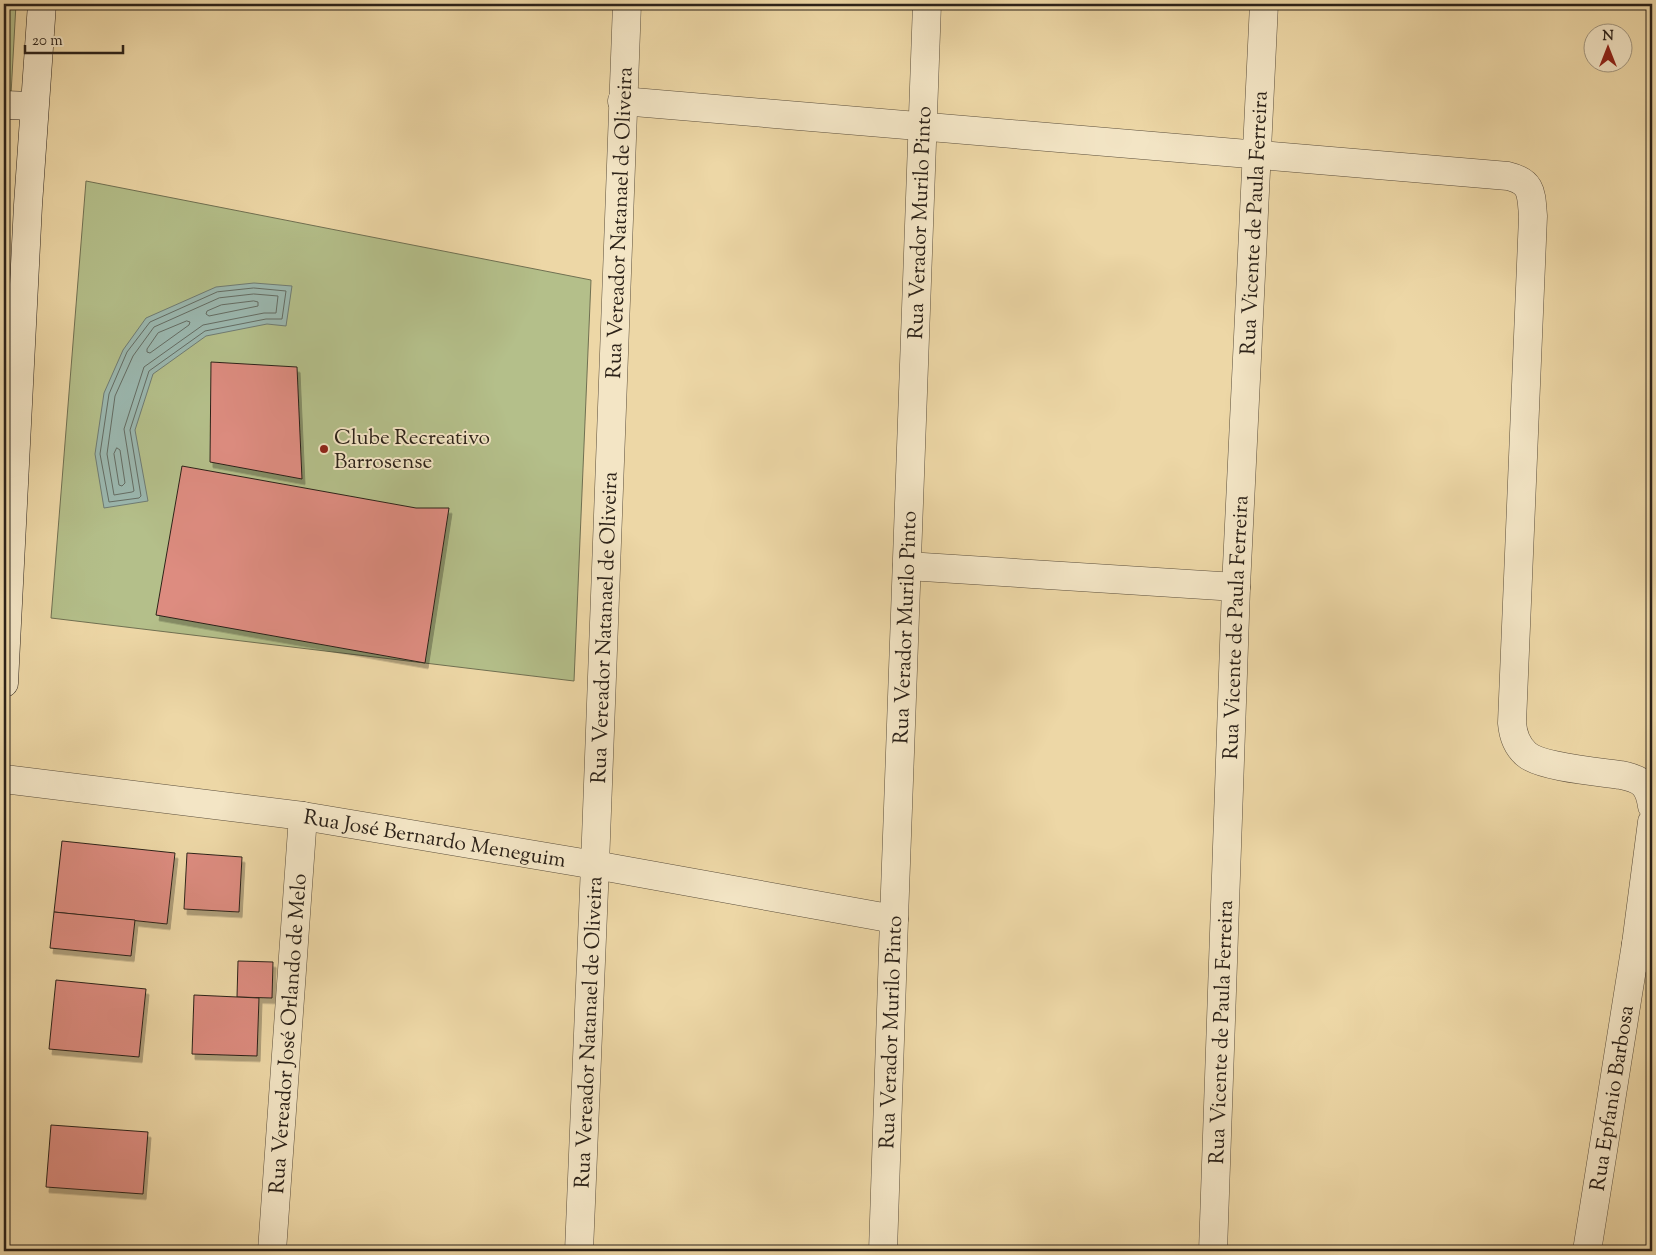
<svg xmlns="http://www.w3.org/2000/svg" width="1656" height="1255" viewBox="0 0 1656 1255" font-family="'Sorts Mill Goudy',serif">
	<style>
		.green { fill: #b4bf8a; stroke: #707052 }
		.water { fill: #9bb8b0; stroke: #6f7c74 }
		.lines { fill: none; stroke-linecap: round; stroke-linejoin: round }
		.shore { stroke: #646d64; stroke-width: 1 }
		.building { fill: #dd8c80; stroke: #2c2219; filter: url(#shadow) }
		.street-casing { stroke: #5c4f3c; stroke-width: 29 }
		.secondary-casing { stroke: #2c2219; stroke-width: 29 }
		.street { stroke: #f3e5c5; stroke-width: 28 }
		.secondary { stroke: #f3e5c5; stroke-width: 28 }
		.poi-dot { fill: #8f2418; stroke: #f3e5c5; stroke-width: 2 }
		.labels { text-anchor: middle; stroke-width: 4; stroke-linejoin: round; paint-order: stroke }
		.street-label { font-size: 21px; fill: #2c2219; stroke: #f3e5c5 }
		.poi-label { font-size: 21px; fill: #2c2219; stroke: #f3e5c5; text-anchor: start }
	</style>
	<defs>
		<filter id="shadow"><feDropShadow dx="3" dy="5.5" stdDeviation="0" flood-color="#0004"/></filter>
	</defs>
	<rect width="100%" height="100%" fill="#edd7a6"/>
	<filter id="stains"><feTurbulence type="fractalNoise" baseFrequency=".004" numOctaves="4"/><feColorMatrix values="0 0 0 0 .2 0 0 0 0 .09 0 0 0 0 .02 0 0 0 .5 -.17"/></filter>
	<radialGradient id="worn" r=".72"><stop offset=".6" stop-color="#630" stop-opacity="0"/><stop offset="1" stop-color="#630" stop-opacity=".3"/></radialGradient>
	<g class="green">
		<polygon points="4,4 16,4 11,94 4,94"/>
		<polygon points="86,181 591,280 574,681 51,618"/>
	</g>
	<polygon class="water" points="254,283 292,286 286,326 267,324 206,336 153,374 135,430 148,501 104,508 95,454 104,393 123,350 146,318 216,287"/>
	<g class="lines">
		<g class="shore">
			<polygon points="254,288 286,291 282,319 266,319 205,331 149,371 130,430 141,496 139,498 109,502 100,454 109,394 127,352 150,322 217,292"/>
			<polygon points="254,294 278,296 276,313 264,313 203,325 144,367 124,429 134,491 132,492 114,495 107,454 115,396 133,356 154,327 219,298"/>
			<polygon points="254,301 258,302 258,306 209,316 206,314 207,311 221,305"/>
			<polygon points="187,321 190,322 189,325 150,353 147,352 147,349 158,333"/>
			<polygon points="117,448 120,450 125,483 122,486 119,485 114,454"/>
		</g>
	</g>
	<g class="building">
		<polygon points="211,362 297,367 302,479 210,462"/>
		<polygon points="182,466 416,508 449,508 425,663 156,615"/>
		<polygon points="62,841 175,853 167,924 54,912"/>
		<polygon points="187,853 242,857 239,912 184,909"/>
		<polygon points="54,912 135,920 131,956 50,948"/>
		<polygon points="238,961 273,962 272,998 237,997"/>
		<polygon points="56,980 146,989 139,1057 49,1049"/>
		<polygon points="194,995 259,998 257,1056 192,1054"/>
		<polygon points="51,1125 148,1132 143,1194 46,1187"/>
	</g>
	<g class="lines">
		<defs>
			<g id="street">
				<path d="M622 101 1508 176C1533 182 1531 194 1533 216L1512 723C1513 735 1517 746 1526 754 1540 767 1600 772 1621 775 1642 779 1649 785 1652 806"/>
				<polyline points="907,566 1236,587"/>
				<path id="s1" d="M4 779 303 816 595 865 894 919"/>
				<polyline points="1648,958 1636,944 1652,822"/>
				<path id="s2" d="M272 1251 303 816"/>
				<path id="s3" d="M579 1251 595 865 627 4"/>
				<path id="s4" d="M883 1251 894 919 927 4"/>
				<path id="s5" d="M1213 1251 1236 587 1264 4"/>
				<path id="s6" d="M1587 1251 1636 944"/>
			</g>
			<g id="secondary">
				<polyline points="4,105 34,106"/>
				<polyline points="4,683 28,205 42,4"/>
			</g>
		</defs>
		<use href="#street" class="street-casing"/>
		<use href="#secondary" class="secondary-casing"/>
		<use href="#street" class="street"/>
		<use href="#secondary" class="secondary"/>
	</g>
	<circle class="poi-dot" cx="324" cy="449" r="5"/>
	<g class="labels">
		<g class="street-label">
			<text dy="7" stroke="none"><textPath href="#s3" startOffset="1029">Rua Vereador Natanael de Oliveira</textPath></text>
			<text dy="7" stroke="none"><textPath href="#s4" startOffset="1029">Rua Verador Murilo Pinto</textPath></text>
			<text dy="7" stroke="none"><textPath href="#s5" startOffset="1029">Rua Vicente de Paula Ferreira</textPath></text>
			<text dy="7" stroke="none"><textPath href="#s4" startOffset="624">Rua Verador Murilo Pinto</textPath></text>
			<text dy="7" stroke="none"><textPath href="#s5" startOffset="624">Rua Vicente de Paula Ferreira</textPath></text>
			<text dy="7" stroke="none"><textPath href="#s3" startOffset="624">Rua Vereador Natanael de Oliveira</textPath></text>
			<text dy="7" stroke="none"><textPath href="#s1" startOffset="435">Rua José Bernardo Meneguim</textPath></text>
			<text dy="7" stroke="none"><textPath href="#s3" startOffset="219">Rua Vereador Natanael de Oliveira</textPath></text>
			<text dy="7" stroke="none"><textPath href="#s4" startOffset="219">Rua Verador Murilo Pinto</textPath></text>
			<text dy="7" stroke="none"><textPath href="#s5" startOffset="219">Rua Vicente de Paula Ferreira</textPath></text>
			<text dy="7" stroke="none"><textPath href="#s2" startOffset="218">Rua Vereador José Orlando de Melo</textPath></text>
			<text dy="7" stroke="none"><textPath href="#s6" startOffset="155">Rua Epfanio Barbosa</textPath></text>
		</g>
		<g class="poi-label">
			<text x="334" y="444">Clube Recreativo<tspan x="334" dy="24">Barrosense</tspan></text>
		</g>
	</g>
	<rect width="1656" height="1255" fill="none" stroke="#edd7a6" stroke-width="20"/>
	<rect x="5" y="5" width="1646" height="1245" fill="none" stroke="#2c2219" stroke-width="2.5"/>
	<rect x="10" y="10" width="1636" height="1235" fill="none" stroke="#2c2219"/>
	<g transform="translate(1608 48)"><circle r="24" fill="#f3e5c5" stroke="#a39780"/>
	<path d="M0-4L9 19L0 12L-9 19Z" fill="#8f2418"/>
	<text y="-8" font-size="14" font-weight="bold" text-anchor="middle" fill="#2c2219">N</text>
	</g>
	<path d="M25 45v8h98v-8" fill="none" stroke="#2c2219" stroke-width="2.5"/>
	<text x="32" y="45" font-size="15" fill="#2c2219" stroke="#f3e5c5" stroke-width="4" paint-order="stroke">20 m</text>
	<rect width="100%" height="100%" filter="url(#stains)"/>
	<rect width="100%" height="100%" fill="url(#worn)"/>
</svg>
